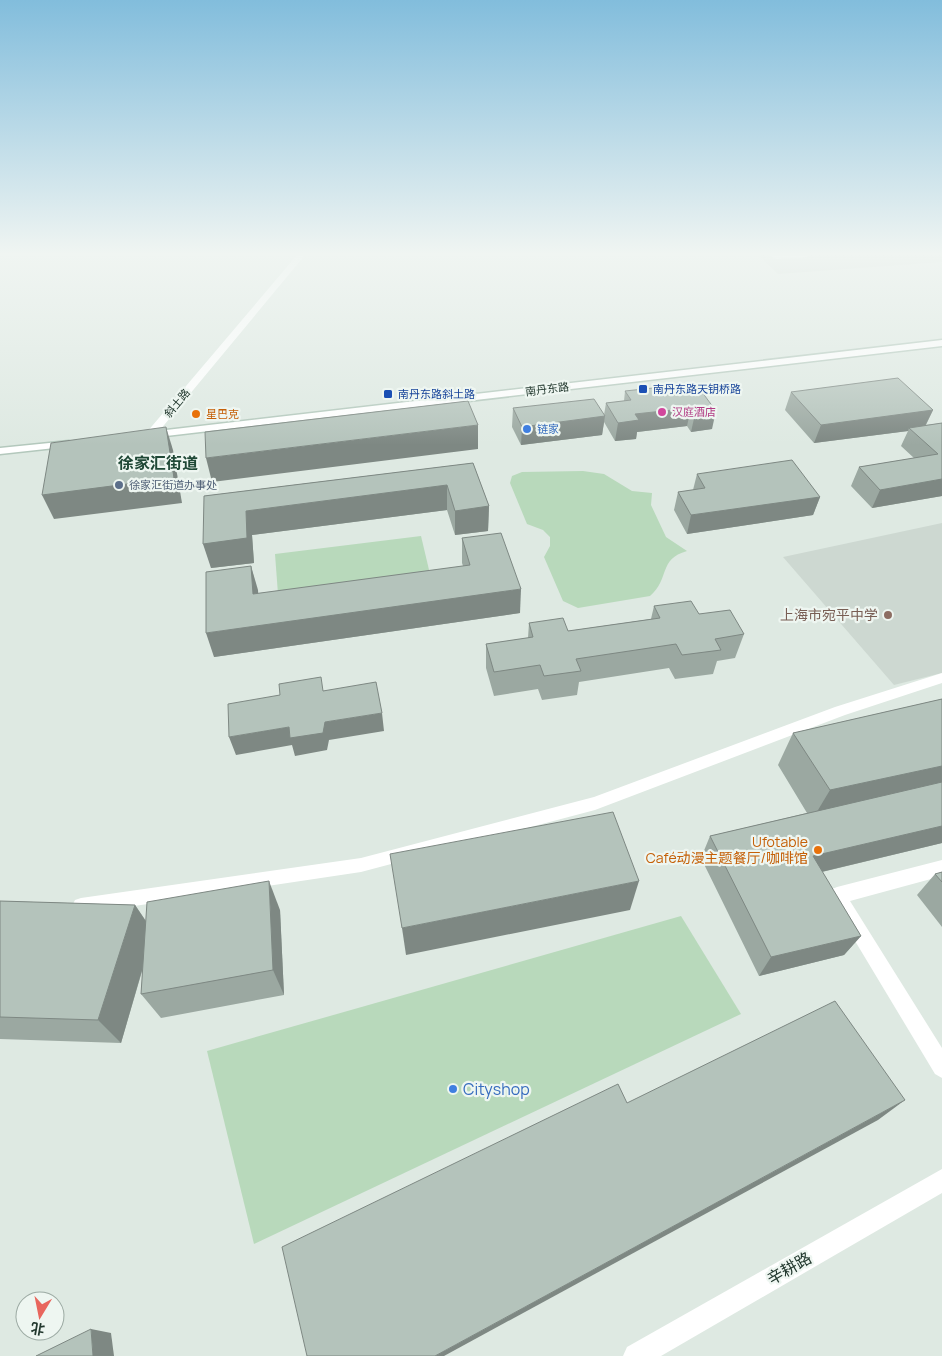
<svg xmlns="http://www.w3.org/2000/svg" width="942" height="1356" viewBox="0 0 942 1356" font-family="Manrope,'Noto Sans SC',sans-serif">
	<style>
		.built { fill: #cdd8d1 }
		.green { fill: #b8d9bb }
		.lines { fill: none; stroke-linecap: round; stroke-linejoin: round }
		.secondary-casing { stroke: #b3c8bc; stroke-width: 3 }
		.service { fill: #fff; fill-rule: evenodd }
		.pedestrian { fill: #fff; fill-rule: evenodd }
		.minor { fill: #fff; fill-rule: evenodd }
		.secondary { fill: #fff; fill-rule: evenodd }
		.wall { fill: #9ba8a1 }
		.shaded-wall { fill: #7e8883 }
		.building { fill: #b4c3bb; stroke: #7e8883 }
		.transit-dot { fill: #1a4fb4; stroke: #eef6f1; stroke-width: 2 }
		.hotel-dot { fill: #d1479c; stroke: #eef6f1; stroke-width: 2 }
		.food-dot { fill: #e8710a; stroke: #eef6f1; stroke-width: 2 }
		.shop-dot { fill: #3f7fe0; stroke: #eef6f1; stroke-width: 2 }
		.service-dot { fill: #5c6f8a; stroke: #eef6f1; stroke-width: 2 }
		.education-dot { fill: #8d6e63; stroke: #eef6f1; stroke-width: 2 }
		.labels { text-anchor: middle; stroke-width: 4.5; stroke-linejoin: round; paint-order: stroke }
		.far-street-label { font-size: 11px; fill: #21372d; stroke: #eef6f1 }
		.far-transit-label { font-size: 11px; fill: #164399; stroke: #eef6f1; text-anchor: start }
		.far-hotel-label { font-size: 11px; fill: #b23c85; stroke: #eef6f1; text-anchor: start }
		.far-food-label { font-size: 11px; fill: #c56008; stroke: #eef6f1; text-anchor: start }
		.far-shop-label { font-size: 11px; fill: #366cbe; stroke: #eef6f1; text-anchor: start }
		.far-service-label { font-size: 11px; fill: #4e5e75; stroke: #eef6f1; text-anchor: start }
		.education-label { font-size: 14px; fill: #785e54; stroke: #eef6f1; text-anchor: end }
		.food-label { font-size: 14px; fill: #c56008; stroke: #eef6f1; text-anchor: end }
		.far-district-label { font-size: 16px; font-weight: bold; fill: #1f4836; stroke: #eef6f1 }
		.near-shop-label { font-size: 16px; fill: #366cbe; stroke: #eef6f1; text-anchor: start }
		.near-street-label { font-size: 16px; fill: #21372d; stroke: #eef6f1 }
	</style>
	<rect width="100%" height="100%" fill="#dee9e2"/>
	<g class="built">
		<polygon points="758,255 942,255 942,262 778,274"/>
		<polygon points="942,523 942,673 894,685 783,557"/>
	</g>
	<g class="green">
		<path d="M583 471 604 474 632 491 652 493 651 505 666 537 687 551C658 559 670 579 650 596L578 608 563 601 544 557 550 546V537L543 530 527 524 510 483 512 476 522 472Z"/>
		<polygon points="421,536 430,574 278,594 275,554"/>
		<polygon points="681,916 741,1014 254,1244 207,1051"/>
	</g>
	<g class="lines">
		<defs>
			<g id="secondary">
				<polygon points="942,340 942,346 149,438 143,435 149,432"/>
				<polygon points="69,441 75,444 73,446 0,454 0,448"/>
			</g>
		</defs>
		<use href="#secondary" class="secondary-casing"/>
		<g class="service">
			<polygon points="769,255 811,255 807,257 776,259"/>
			<polygon points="942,673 942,683 845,715 595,810 361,872 81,914 75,912 72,906 75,900 81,898 361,858 594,797 835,707"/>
		</g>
		<polygon class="pedestrian" points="942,860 942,876 850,901 942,1048 942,1078 935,1074 828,896 830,890 837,887"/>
		<g class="minor">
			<polygon points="297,255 305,255 155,436 147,436 145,434 147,432"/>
			<polygon points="942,1169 942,1193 661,1356 623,1356 627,1347"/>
		</g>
		<use href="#secondary" class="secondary"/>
	</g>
	<g class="wall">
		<polygon points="625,391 678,395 712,429 691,432 687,426 637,432 636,439 615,441 604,422 602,435 521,445 512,427 513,408 604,415 606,403 624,401"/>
		<polygon points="791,392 933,410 926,425 942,423 942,496 872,508 851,486 859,467 914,458 901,446 908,431 814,443 785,410"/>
		<polygon points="473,463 489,506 488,531 455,535 447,510 252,535 254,563 211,568 204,496"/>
		<polygon points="697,474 820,497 813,515 687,534 674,510 678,492 693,490"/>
		<polygon points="462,538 520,613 214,657 251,566 258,594 463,566 462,563"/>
		<polygon points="654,606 699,614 744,634 735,658 717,661 713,674 675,679 669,668 579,682 577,695 542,700 538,689 494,696 486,668 486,644 528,638 529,623 568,631 651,619"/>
		<polygon points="942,699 942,843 822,872 861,936 844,955 759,976 701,858 710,836 807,813 778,765 793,733"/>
		<polygon points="942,872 942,927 917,895 935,874"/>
		<polygon points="0,901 135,905 146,921 280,910 284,995 161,1018 141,994 143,968 121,1043 0,1039"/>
	</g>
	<g class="shaded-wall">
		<polygon points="691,408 687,426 637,432 636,439 615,441 618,423 635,414"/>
		<polygon points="933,410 924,428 909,428 908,431 814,443 821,425"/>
		<polygon points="716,411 712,429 691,432 695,414"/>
		<polygon points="605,416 602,435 521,445 522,427"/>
		<polygon points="478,425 478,449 212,482 206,458"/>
		<polygon points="166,427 173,450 182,503 54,519 42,495"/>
		<polygon points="942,479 942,496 872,508 880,490"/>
		<polygon points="447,485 447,510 252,535 254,563 211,568 203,544 246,511"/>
		<polygon points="820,497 813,515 687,534 691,515"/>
		<polygon points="489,506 488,531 455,535 455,511"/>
		<polygon points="251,566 258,590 260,619 253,594"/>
		<polygon points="521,589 520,613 214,657 206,633"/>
		<polygon points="382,713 384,731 329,740 327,750 295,756 292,745 236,755 229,737 289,727 325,722"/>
		<polygon points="942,766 942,792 812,820 830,790"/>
		<polygon points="942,826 942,843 800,877 813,856"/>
		<polygon points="269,881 280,910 284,995 273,970"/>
		<polygon points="639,881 630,910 406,955 402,928"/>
		<polygon points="135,905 153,932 121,1043 98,1020"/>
		<polygon points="861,936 844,955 759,976 771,957"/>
		<polygon points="905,1100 878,1120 444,1356 435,1356"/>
		<polygon points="91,1329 111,1333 114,1356 93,1356"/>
	</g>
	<g class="building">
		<polygon points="898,378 933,410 821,425 791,392"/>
		<polygon points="672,386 678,395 702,392 716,411 695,414 691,408 635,414 639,420 618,423 606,403 631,400 625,391"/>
		<polygon points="594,399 605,416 522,427 513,408"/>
		<polygon points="468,401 478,425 206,458 205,432"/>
		<polygon points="942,423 942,479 880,490 859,467 938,454 909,428"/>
		<polygon points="166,427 174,478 42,495 51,443"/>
		<polygon points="792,460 820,497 691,515 678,492 705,488 697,474"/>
		<polygon points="473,463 489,506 455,511 447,485 246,511 247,538 203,544 204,496"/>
		<polygon points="501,533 521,589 206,633 206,572 251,566 253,594 470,565 462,538"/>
		<polygon points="691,601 699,614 730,610 744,634 715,639 721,650 682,655 676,644 576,659 581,671 544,676 540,665 494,672 486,644 533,637 529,623 563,618 568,631 660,618 654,606"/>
		<polygon points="321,677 323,691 376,682 382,713 325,722 323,733 290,738 289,727 229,737 228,704 280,695 279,684"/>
		<polygon points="942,699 942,766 830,790 793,733"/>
		<polygon points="942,782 942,826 813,856 861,936 771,957 710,836"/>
		<polygon points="613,812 639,881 402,928 390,854"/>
		<polygon points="942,872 942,882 935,874"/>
		<polygon points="269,881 273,970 141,994 147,902"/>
		<polygon points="0,901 135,905 98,1020 0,1017"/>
		<polygon points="835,1001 905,1100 435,1356 307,1356 282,1247 618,1084 627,1103"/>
		<polygon points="91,1329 93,1356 36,1356"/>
	</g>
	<linearGradient id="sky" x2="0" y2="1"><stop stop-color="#82bddc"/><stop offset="0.57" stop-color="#f0f5f2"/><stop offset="1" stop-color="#f0f5f2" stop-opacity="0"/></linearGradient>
	<rect width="942" height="445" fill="url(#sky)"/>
	<g class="transit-dot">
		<rect x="638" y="384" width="10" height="10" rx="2.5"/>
		<rect x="383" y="389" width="10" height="10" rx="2.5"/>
	</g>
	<circle class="hotel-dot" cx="662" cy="412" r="5"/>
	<g class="food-dot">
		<circle cx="196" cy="414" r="5"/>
		<circle cx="818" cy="850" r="5"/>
	</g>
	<g class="shop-dot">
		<circle cx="527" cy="429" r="5"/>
		<circle cx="453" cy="1089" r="5"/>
	</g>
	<circle class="service-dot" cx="119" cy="485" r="5"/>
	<circle class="education-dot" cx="888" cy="615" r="5"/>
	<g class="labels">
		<g class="far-street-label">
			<text transform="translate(547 389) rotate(-7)" y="4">南丹东路</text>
			<text transform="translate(177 403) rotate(-50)" y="4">斜土路</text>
		</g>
		<g class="far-transit-label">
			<text x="653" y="393">南丹东路天钥桥路</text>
			<text x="398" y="398">南丹东路斜土路</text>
		</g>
		<g class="far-hotel-label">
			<text x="672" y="416">汉庭酒店</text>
		</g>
		<g class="far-food-label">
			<text x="206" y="418">星巴克</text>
		</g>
		<g class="far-shop-label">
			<text x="537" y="433">链家</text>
		</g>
		<g class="far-service-label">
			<text x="129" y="489">徐家汇街道办事处</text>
		</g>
		<g class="education-label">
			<text x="878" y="620">上海市宛平中学</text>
		</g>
		<g class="food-label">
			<text x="808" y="847">Ufotable<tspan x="808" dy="16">Café动漫主题餐厅/咖啡馆</tspan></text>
		</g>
		<g class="far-district-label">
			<text x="158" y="469">徐家汇街道</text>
		</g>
		<g class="near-shop-label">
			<text x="463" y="1095">Cityshop</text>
		</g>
		<g class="near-street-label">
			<text transform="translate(789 1268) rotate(-30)" y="6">辛耕路</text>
		</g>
	</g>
	<g transform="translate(40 1316) rotate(190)"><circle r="24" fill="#eef6f1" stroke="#9caaa3"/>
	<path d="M0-4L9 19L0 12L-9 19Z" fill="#e8665d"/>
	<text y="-8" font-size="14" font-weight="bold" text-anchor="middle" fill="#21372d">北</text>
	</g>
</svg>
